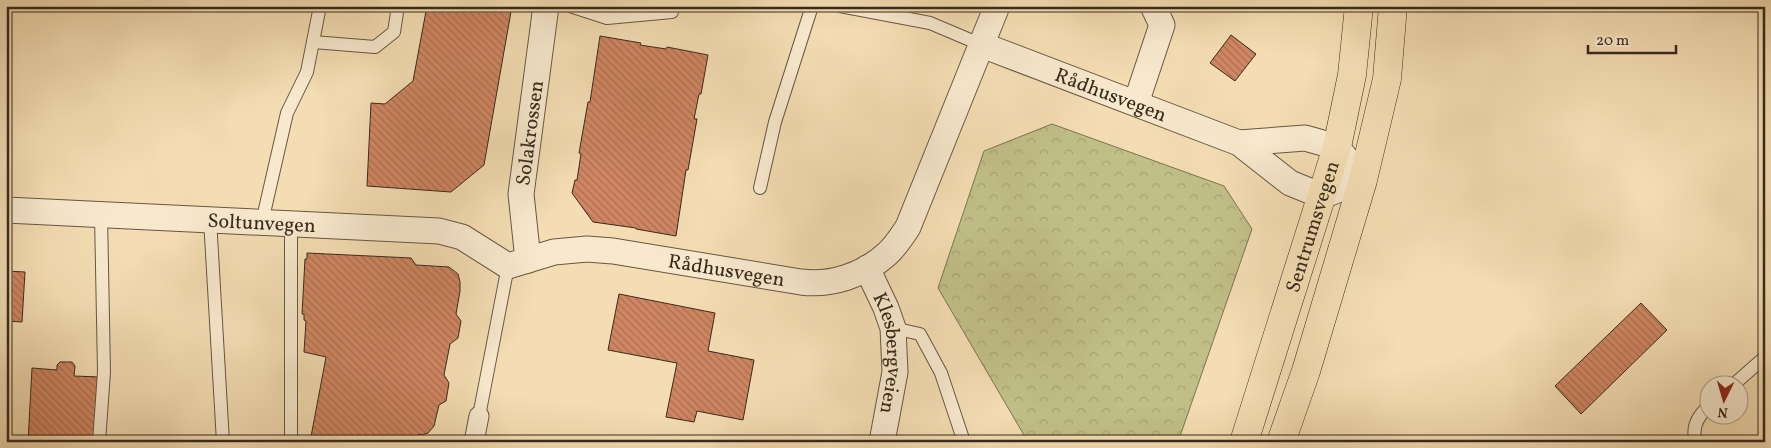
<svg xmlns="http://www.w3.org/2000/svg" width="1771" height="448" viewBox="0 0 1771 448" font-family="Vollkorn,serif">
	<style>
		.forest { fill: url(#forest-crowns); stroke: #7c7452 }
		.building { fill: url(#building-back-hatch); stroke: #372a1d }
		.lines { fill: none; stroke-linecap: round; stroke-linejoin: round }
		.service-casing { stroke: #665742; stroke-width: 14 }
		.pedestrian-casing { stroke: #665742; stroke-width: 21 }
		.minor-casing { stroke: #665742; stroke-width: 27 }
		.primary-casing { stroke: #372a1d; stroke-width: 29 }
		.service { stroke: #f8e9ce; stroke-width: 12 }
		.pedestrian { stroke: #f8e9ce; stroke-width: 19 }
		.minor { stroke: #f8e9ce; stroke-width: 25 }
		.primary { stroke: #f4ddb3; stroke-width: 28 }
		.labels { text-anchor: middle; stroke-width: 4; stroke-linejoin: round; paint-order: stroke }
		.street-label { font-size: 20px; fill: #372a1d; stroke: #f8e9ce }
	</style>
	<defs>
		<pattern id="forest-crowns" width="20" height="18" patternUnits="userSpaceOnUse" patternTransform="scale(1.25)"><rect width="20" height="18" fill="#c1bf88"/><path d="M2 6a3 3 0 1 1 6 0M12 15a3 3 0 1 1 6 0" fill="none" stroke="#a6a475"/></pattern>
		<pattern id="building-back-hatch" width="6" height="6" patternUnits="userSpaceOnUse" patternTransform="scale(1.25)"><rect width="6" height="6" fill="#d08663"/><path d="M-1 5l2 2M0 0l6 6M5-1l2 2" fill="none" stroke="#aa6e51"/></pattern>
	</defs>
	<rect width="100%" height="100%" fill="#f4ddb3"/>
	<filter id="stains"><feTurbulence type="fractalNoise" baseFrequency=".004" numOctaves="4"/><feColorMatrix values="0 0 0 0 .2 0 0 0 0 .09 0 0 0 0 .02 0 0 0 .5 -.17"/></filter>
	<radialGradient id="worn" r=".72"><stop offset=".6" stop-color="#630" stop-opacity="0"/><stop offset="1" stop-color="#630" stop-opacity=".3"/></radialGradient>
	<polygon class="forest" points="1052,124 1224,186 1252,229 1178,442 1028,442 938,288 984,151"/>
	<g class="building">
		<polygon points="427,6 512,6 484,165 451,192 367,186 371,103 385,104 413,81"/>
		<polygon points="1231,35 1256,54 1235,81 1210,63"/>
		<polygon points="600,36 641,43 640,45 666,49 667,47 708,55 701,94 699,94 694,119 697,119 688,170 686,170 676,236 636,229 636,228 593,222 572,193 575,180 577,180 581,154 579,153 588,102 590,102"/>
		<polygon points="307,253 411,258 416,265 449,267 458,274 460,282 460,291 456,314 461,321 458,338 450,344 444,375 449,383 446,401 439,405 434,426 428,433 422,435 419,434 418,442 310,442 326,357 304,352 306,321 304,320 304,314 302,314 305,259 307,259"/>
		<polygon points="6,271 25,272 22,322 6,321"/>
		<polygon points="619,294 715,313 708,351 754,360 743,420 697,411 694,422 666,417 677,363 608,350"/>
		<polygon points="1641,303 1667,330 1581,414 1555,386"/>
		<polygon points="60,362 72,362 75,366 74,376 100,377 96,442 28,442 32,368 57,370 57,365"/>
	</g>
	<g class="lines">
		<defs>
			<g id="service">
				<polyline points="570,6 607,18 672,12"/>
				<polyline points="840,6 930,23 982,45"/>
				<polyline points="313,42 375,47 394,32 398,6"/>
				<polyline points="760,188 775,122 812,6"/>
				<polyline points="210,219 223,442"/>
				<polyline points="262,222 287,113 307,72 320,6"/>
				<polyline points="893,328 920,334 941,373 964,442"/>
				<polyline points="1732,386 1765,357"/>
				<polyline points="479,416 508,266"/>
				<polyline points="99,442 104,372 101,214"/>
				<polyline points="291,442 291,223"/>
				<path d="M1696 442C1691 427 1698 416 1708 407"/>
			</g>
			<polyline id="pedestrian" points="474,442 479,416"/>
			<g id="minor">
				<path id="s1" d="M982 45 1239 143 1290 183 1322 196 1363 180 1337 147 1305 138 1239 143"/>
				<polyline points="1136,103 1162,25 1153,6"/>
				<path id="s2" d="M6 210 439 231 462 237 508 266 554 252 587 249 613 251 801 282C831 286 864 275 887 254 896 246 902 236 908 227L997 6"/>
				<path id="s3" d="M528 260 521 194 546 6"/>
				<path id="s4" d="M867 268 886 308 893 328 895 372 882 442"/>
			</g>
			<g id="primary">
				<path id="s5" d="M1244 442 1337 147 1352 75 1359 6"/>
				<polyline points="1281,442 1306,371 1363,180 1387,79 1393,6"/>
			</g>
		</defs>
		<use href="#service" class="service-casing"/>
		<use href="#pedestrian" class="pedestrian-casing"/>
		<use href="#minor" class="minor-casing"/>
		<use href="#primary" class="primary-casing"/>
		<use href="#service" class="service"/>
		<use href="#pedestrian" class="pedestrian"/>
		<use href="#minor" class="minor"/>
		<use href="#primary" class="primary"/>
	</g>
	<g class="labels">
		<g class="street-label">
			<text dy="7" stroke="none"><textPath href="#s1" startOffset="138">Rådhusvegen</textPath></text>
			<text dy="7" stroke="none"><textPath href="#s3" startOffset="128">Solakrossen</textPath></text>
			<text dy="7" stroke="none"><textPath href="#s2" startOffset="256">Soltunvegen</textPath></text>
			<text dy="7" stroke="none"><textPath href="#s5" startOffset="226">Sentrumsvegen</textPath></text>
			<text dy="7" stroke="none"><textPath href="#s2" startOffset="734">Rådhusvegen</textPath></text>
			<text dy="7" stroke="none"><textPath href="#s4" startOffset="90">Klesbergveien</textPath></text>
		</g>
	</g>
	<rect width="1771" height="448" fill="none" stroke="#f4ddb3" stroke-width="25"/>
	<rect x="8" y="8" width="1756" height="433" fill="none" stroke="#372a1d" stroke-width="2.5"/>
	<rect x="12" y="12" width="1746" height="423" fill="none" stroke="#372a1d"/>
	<g transform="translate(1724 400) rotate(185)"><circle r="24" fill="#f8e9ce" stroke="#ab9d87"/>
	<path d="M0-4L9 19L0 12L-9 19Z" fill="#8f2418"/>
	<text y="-8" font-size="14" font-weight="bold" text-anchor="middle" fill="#372a1d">N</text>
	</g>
	<path d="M1588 45v8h88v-8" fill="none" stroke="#372a1d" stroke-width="2.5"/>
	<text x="1596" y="45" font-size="15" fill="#372a1d" stroke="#f8e9ce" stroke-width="4" paint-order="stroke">20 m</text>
	<rect width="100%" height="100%" filter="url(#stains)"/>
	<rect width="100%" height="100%" fill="url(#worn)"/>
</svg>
